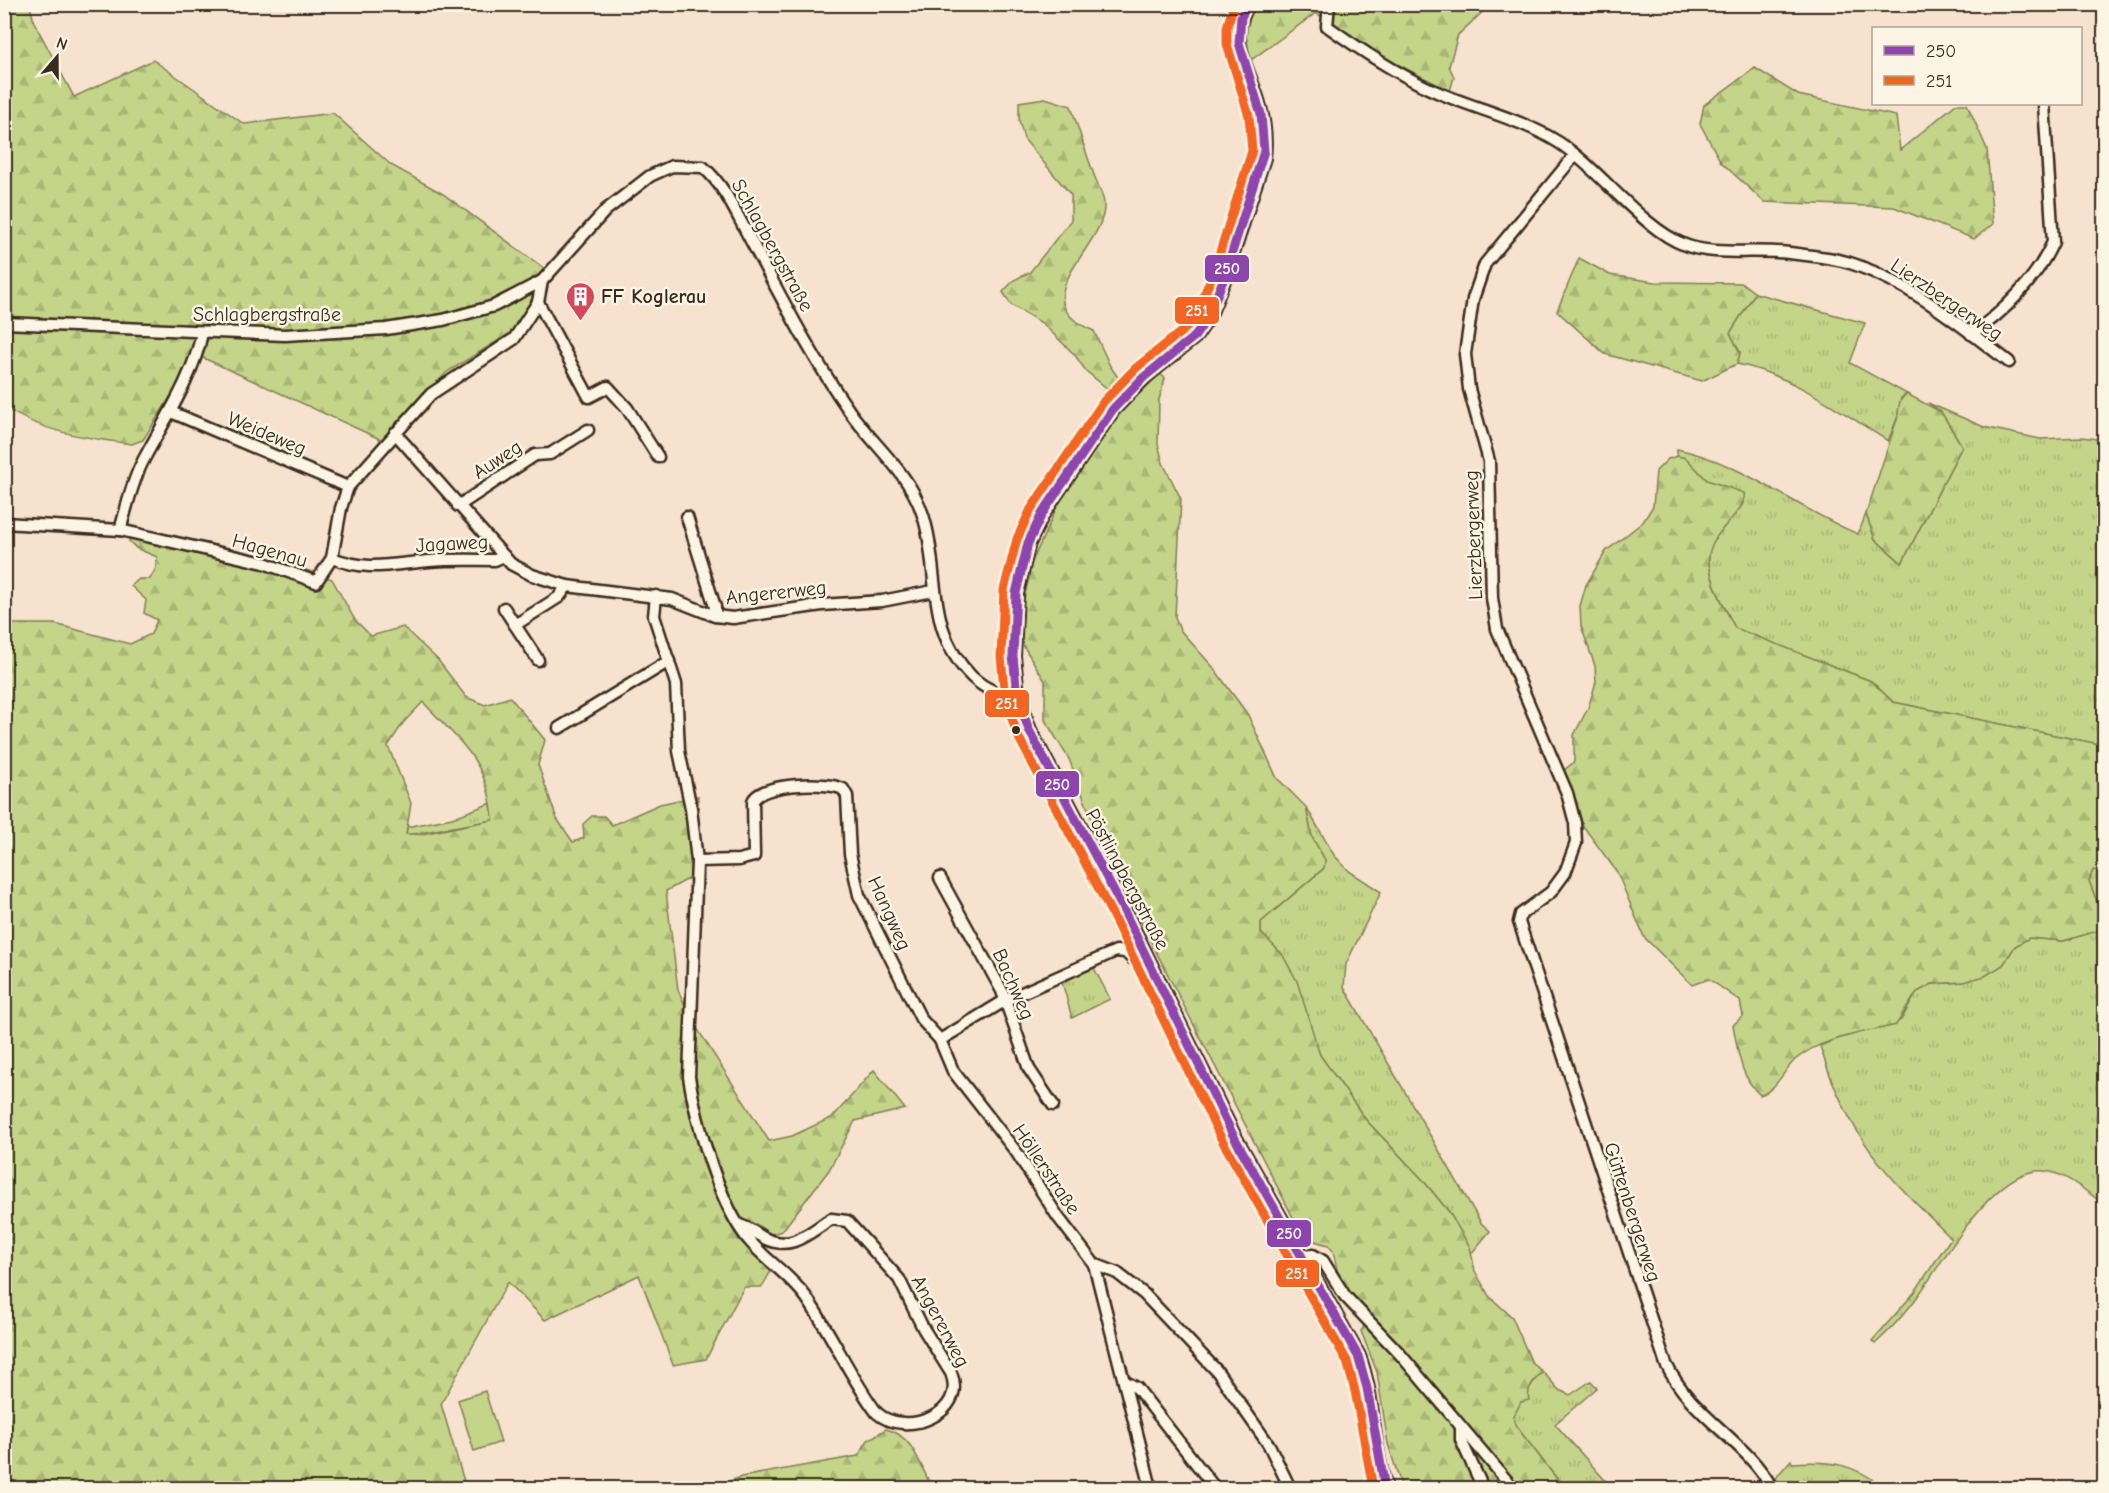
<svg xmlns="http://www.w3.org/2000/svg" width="2109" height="1493" viewBox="0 0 2109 1493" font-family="'Comic Neue',sans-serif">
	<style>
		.grass { fill: url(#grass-tufts); stroke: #807f53; stroke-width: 1.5 }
		.forest { fill: url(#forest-firs); stroke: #807f53; stroke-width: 1.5; fill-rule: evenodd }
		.garden { fill: #c4d488; stroke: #807f53; stroke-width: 1.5 }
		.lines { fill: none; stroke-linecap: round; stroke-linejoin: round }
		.minor-casing { stroke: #3b2a1e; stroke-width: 15 }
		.secondary-casing { stroke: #3b2a1e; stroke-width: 18 }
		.minor { stroke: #fcf5e5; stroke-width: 10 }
		.secondary { stroke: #fcf5e5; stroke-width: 14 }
		.bus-1-casing { stroke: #fcf5e5; stroke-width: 14 }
		.bus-2-casing { stroke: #fcf5e5; stroke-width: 14 }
		.bus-1 { stroke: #8e44ad; stroke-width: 9 }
		.bus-2 { stroke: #f26522; stroke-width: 9 }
		.bus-dot { fill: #3b2a1e; stroke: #fcf5e5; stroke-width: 2 }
		.labels { text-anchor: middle; stroke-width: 5; stroke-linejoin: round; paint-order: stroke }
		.street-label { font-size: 20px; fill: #3b2a1e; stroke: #fcf5e5 }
		.poi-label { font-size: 20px; font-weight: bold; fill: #3b2a1e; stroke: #fcf5e5; text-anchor: start }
		.line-badge { stroke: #fcf5e5; stroke-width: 2 }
		.badge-label { font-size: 16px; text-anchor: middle; font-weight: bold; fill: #fff }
	</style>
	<defs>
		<pattern id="grass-tufts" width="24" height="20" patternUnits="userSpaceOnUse" patternTransform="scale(1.5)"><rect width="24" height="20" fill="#c4d488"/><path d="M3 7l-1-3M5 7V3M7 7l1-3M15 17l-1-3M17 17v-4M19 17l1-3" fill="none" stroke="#a9b675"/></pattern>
		<pattern id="forest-firs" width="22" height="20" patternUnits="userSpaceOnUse" patternTransform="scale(1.5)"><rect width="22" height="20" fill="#c4d488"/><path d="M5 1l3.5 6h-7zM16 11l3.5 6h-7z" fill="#a9b675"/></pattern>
	</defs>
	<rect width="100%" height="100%" fill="#f6e2cf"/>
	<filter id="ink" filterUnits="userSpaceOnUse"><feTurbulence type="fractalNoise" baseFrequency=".0167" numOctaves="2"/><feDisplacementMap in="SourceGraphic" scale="12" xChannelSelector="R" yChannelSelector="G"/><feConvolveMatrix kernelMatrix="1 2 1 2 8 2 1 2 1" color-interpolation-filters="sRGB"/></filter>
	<g filter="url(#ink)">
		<g class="grass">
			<path d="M1755 293 1865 323 1850 363 1907 394 1901 398 1898 416 1888 441C1841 412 1792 375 1737 364L1740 352 1730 333Z"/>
			<path d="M1928 403 1984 427 2040 439 2082 437 2104 440V745L1893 702 1871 681 1735 628C1725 608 1703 570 1710 548 1715 531 1732 517 1744 503 1731 494 1719 487 1707 480 1694 472 1693 460 1677 456V449C1742 462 1797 509 1858 534L1866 514 1875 539 1902 563 1962 446 1941 412Z"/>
			<polygon points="491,803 494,820 406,835 407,827 452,818"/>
			<polygon points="1306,807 1334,855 1349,871 1381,892 1346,964 1344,987 1481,1223 1490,1231 1471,1254 1449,1212 1422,1179 1366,1120 1320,1055 1282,955 1261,933 1261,922 1324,868 1325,860 1312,837"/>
			<path d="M2093 870 2104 872V1227L2101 1202C2083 1189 2060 1168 2036 1171 1989 1176 1942 1264 1915 1300 1903 1316 1890 1330 1875 1344L1872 1341 1914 1293 1951 1238C1885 1174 1848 1137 1820 1046L1831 1041 1901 1020 1917 992 1932 984 1963 982 2003 965 2015 946 2029 938 2063 941 2101 930 2104 920 2089 881Z"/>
			<polygon points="1094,968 1110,999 1072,1018 1062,982"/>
			<path d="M1543 1372 1559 1390 1570 1395 1591 1381 1597 1388 1555 1424 1612 1488H1564L1519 1430 1513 1418C1515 1408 1535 1377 1543 1372Z"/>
			<path d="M1791 1460 1792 1463C1832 1460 1854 1464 1885 1488H1774L1772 1482Z"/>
		</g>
		<g class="forest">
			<path d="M4 5H30L34 22 74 97 153 60 244 124 333 113 391 165 443 194 553 275 520 327 447 372 382 440 197 355 143 440 132 444C87 438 43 433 4 407Z"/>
			<polygon points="1257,5 1490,5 1458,35 1449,66 1454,77 1450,91 1385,58 1316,13 1251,60 1243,26"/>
			<polygon points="1755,68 1798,95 1896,116 1900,150 1956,104 1967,104 1987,149 1993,224 1974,239 1894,207 1764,202 1721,162 1700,124 1704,105"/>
			<path d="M1045 98 1071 106C1078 128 1085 150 1093 172 1096 182 1103 193 1104 203 1108 247 1016 299 1094 331L1110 366 1124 386 1115 395 1086 371 1074 354 1042 323 1011 305 1003 292 1014 280 1030 272 1071 220V195L1024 139 1019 120V102Z"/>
			<polygon points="1579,258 1610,275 1655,282 1742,283 1755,293 1730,333 1740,353 1737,364 1702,381 1605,354 1557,311"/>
			<path d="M1160 374 1165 378 1159 400 1158 444 1163 463 1181 499 1175 617 1180 630 1213 667 1248 715 1277 778 1306 807 1312 837 1325 860 1324 868 1261 922V933L1282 954 1297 981 1320 1055 1366 1120 1422 1179 1449 1212 1470 1247 1475 1271 1489 1296 1512 1317 1532 1363 1543 1372C1535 1378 1526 1388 1529 1400L1521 1402 1513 1418 1519 1430 1564 1488H1402L1388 1444 1377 1372 1361 1331 1366 1323 1339 1278 1333 1251 1328 1245 1308 1239 1297 1225 1117 876 1100 841 1069 759 1045 720V681L1021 642 1022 608 1032 562 1064 491 1120 412Z"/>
			<path d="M1907 394 1941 412 1962 446 1902 563 1875 539 1866 514 1898 416C1899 407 1898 399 1907 394Z"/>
			<path d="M1677 456 1686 458 1707 480 1744 493C1748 513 1706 532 1709 562 1711 584 1725 608 1735 628L1871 681 1893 702 2104 745V872L2093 870 2089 881 2104 920 2101 930 2063 941 2029 938 2015 946 2003 965 1985 976 1963 982 1932 984 1917 992 1896 1025C1863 1033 1822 1037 1795 1060 1783 1071 1776 1091 1760 1095 1740 1077 1738 1051 1733 1025L1743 1016 1740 1001 1709 979 1692 985 1644 937 1617 872 1583 826 1572 790 1563 771 1574 762V735L1588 708 1596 682 1595 666 1581 626 1580 606 1586 585 1606 551 1643 522 1653 506 1656 471 1668 459Z"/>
			<path d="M131 537 295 566 332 579 355 620 371 636 403 627 438 660 466 697 485 705 510 697 545 740 538 765 557 819 573 842 584 838 583 824 592 816H604L612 825 660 804 698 796 697 861 692 877 666 891 678 990 693 1022 769 1141 792 1136 833 1117 874 1070 905 1109 855 1121 829 1170 782 1231 771 1234 756 1224 738 1239 772 1269 762 1287H744L706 1359 673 1365 639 1275 545 1320 508 1282 441 1404 466 1488H5L4 624H55L130 644 151 634 157 620 144 613 146 600 131 586 139 579H150L156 568 157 557 136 548 129 541ZM423 702C460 742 489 762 493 820L422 834H406L411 803 388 746 403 723Z"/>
			<path d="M886 1429C913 1435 920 1465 932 1488H711L741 1477 858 1456 868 1440Z"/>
		</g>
		<polygon class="garden" points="485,1391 501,1442 474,1451 458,1400"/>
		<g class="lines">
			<defs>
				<g id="minor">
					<path d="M1329 4 1327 26C1359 49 1392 71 1428 88 1470 108 1518 117 1558 142 1599 168 1642 229 1685 245 1713 256 1757 249 1789 253 1811 256 1834 257 1856 265 1913 285 1961 326 2009 362"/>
					<path d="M1575 155 1485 264 1473 299 1465 354 1469 389 1489 461 1492 598 1497 629 1567 793 1575 823 1576 843 1565 873 1551 892 1521 914 1519 922 1666 1364C1692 1418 1744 1438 1772 1488"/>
					<polyline points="538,302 589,397 608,387 627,408 658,457"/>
					<path d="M4 323 285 335 386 329 443 320 494 306 542 281 606 210 650 176 672 166 703 167C724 185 735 211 748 235 780 295 811 356 850 412 870 440 897 463 914 494 946 553 918 624 972 677 985 689 999 696 1017 695"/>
					<path d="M1971 334C2004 313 2037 278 2053 242L2044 104"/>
					<polyline points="171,412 348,487"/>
					<polyline points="395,433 511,564 532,575 567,586 672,599 715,616 733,618 822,605 882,601 933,591"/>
					<polyline points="458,506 535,455 550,454 588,430"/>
					<polyline points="687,517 715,607 715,616"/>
					<polyline points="4,523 120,530 264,563 316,582 332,558 341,508 348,487 431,394 514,339 538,302 542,281"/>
					<path d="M120 530C127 507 132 481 144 459 165 419 193 378 202 333"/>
					<path d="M332 558C369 572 391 564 429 561 451 559 473 560 495 560L504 556"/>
					<path d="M656 596 654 616 676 684 679 751 691 808 697 861 689 1077C696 1122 719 1204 748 1239 765 1260 789 1274 806 1297 832 1334 850 1377 877 1413 905 1438 968 1414 951 1373L923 1328 899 1279 847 1221 831 1219C808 1233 792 1252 764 1238 755 1233 748 1227 739 1225"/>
					<polyline points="504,608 515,625"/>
					<polyline points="538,660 515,625 559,597 567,586"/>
					<polyline points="559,728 669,661"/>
					<path d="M697 861 739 860 754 856 753 801C761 783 827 781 843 789L847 796 850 854 859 895 921 1019 940 1040 953 1071 1017 1153 1058 1217 1094 1264 1117 1273 1144 1294 1217 1371 1269 1445 1290 1488"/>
					<polyline points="940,878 1002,991 1029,1069 1053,1105"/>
					<polyline points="940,1040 1006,1000 1116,951 1125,952 1144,969 1152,968"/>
					<polyline points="1302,1256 1313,1255 1323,1261 1345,1296 1400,1354 1513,1488"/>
					<polyline points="1094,1264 1151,1488"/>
					<polyline points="1124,1381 1137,1388 1215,1488"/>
					<polyline points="1461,1428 1461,1440 1483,1488"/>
				</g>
				<path id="secondary" d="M1248 4C1224 39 1250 72 1259 107 1264 125 1265 140 1263 158L1224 278 1208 317 1195 336 1144 377 1113 409 1042 514 1028 543 1016 593 1013 656 1017 695 1029 730 1122 907 1233 1135 1358 1356C1374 1398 1371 1445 1385 1488"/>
			</defs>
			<use href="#minor" class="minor-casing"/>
			<use href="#secondary" class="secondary-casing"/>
			<use href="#minor" class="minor"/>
			<use href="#secondary" class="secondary"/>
			<defs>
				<polyline id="bus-1" points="1248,4 1241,17 1239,43 1261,114 1264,151 1224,278 1208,317 1195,336 1144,377 1113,409 1042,514 1028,543 1016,593 1013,656 1017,695 1029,730 1122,907 1233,1135 1358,1356 1367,1388 1385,1488"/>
				<polyline id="bus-2" points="1234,4 1227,27 1227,44 1249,116 1252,151 1213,274 1197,311 1186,328 1136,368 1104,401 1031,509 1017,539 1004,590 1001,657 1005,698 1018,736 1111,912 1222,1140 1347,1361 1355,1391 1373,1488"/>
			</defs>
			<use href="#bus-1" class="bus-1-casing"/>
			<use href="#bus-2" class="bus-2-casing"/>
			<use href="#bus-1" class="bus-1"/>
			<use href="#bus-2" class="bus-2"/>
		</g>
	</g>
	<defs>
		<symbol id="building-pin" viewBox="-11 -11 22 30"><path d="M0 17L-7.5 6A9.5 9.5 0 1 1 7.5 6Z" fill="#d1495b" stroke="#fcf5e5"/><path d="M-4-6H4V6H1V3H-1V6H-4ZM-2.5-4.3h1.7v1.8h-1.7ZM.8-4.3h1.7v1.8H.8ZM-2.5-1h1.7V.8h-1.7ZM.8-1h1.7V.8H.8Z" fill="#fff"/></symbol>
	</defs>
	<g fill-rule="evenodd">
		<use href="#building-pin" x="564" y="280" width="33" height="45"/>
	</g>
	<circle class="bus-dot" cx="1016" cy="730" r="5"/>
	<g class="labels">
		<g class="street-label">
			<text transform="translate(773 245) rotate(61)" y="7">Schlagbergstraße</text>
			<text transform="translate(1947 299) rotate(34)" y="7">Lierzbergerweg</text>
			<text x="267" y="321">Schlagbergstraße</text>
			<text transform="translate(267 433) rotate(23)" y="7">Weideweg</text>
			<text transform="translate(497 459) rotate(-33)" y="7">Auweg</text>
			<text transform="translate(1473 535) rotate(-92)" y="7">Lierzbergerweg</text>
			<text transform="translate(452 543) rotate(-3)" y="7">Jagaweg</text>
			<text transform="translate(270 550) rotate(16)" y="7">Hagenau</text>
			<text transform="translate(776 592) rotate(-6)" y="7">Angererweg</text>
			<text transform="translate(1128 879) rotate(62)" y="7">Pöstlingbergstraße</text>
			<text transform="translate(890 913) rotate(66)" y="7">Hangweg</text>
			<text transform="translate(1014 984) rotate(66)" y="7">Bachweg</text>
			<text transform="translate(1047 1169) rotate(56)" y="7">Höllerstraße</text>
			<text transform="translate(1633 1212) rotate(72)" y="7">Güttenbergerweg</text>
			<text transform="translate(941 1321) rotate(62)" y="7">Angererweg</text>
		</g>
		<g class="poi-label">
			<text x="601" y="303">FF Koglerau</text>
		</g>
	</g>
	<g class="line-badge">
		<rect x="1204" y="254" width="46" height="29" rx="6" fill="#8e44ad"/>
		<rect x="1174" y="296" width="46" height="29" rx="6" fill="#f26522"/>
		<rect x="984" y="689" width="46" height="29" rx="6" fill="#f26522"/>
		<rect x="1035" y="770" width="45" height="28" rx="6" fill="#8e44ad"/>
		<rect x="1266" y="1219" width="46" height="29" rx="6" fill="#8e44ad"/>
		<rect x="1275" y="1259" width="45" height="29" rx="6" fill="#f26522"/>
	</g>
	<g class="badge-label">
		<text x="1227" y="274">250</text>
		<text x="1197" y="316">251</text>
		<text x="1007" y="709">251</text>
		<text x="1057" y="790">250</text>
		<text x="1289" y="1239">250</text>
		<text x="1297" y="1279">251</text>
	</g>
	<rect width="2109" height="1493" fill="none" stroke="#fcf5e5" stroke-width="24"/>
	<rect x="12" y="12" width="2085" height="1469" fill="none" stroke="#3b2a1e" stroke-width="2" filter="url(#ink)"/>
	<rect x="1872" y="27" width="210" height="78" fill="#fcf5e5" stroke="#afa495" stroke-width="1.5"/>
	<rect x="1884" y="46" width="30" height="9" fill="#8e44ad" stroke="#afa495" stroke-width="1.5"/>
	<text x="1926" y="57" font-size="18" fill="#3b2a1e">250</text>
	<rect x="1884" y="76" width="30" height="9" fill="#f26522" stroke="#afa495" stroke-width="1.5"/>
	<text x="1926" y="87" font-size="18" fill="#3b2a1e">251</text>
	<g transform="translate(57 57) rotate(20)" stroke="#fcf5e5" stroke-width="4.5" paint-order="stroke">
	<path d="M0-4.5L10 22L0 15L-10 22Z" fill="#3b2a1e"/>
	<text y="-9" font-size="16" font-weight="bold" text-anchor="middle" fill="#3b2a1e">N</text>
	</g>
</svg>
